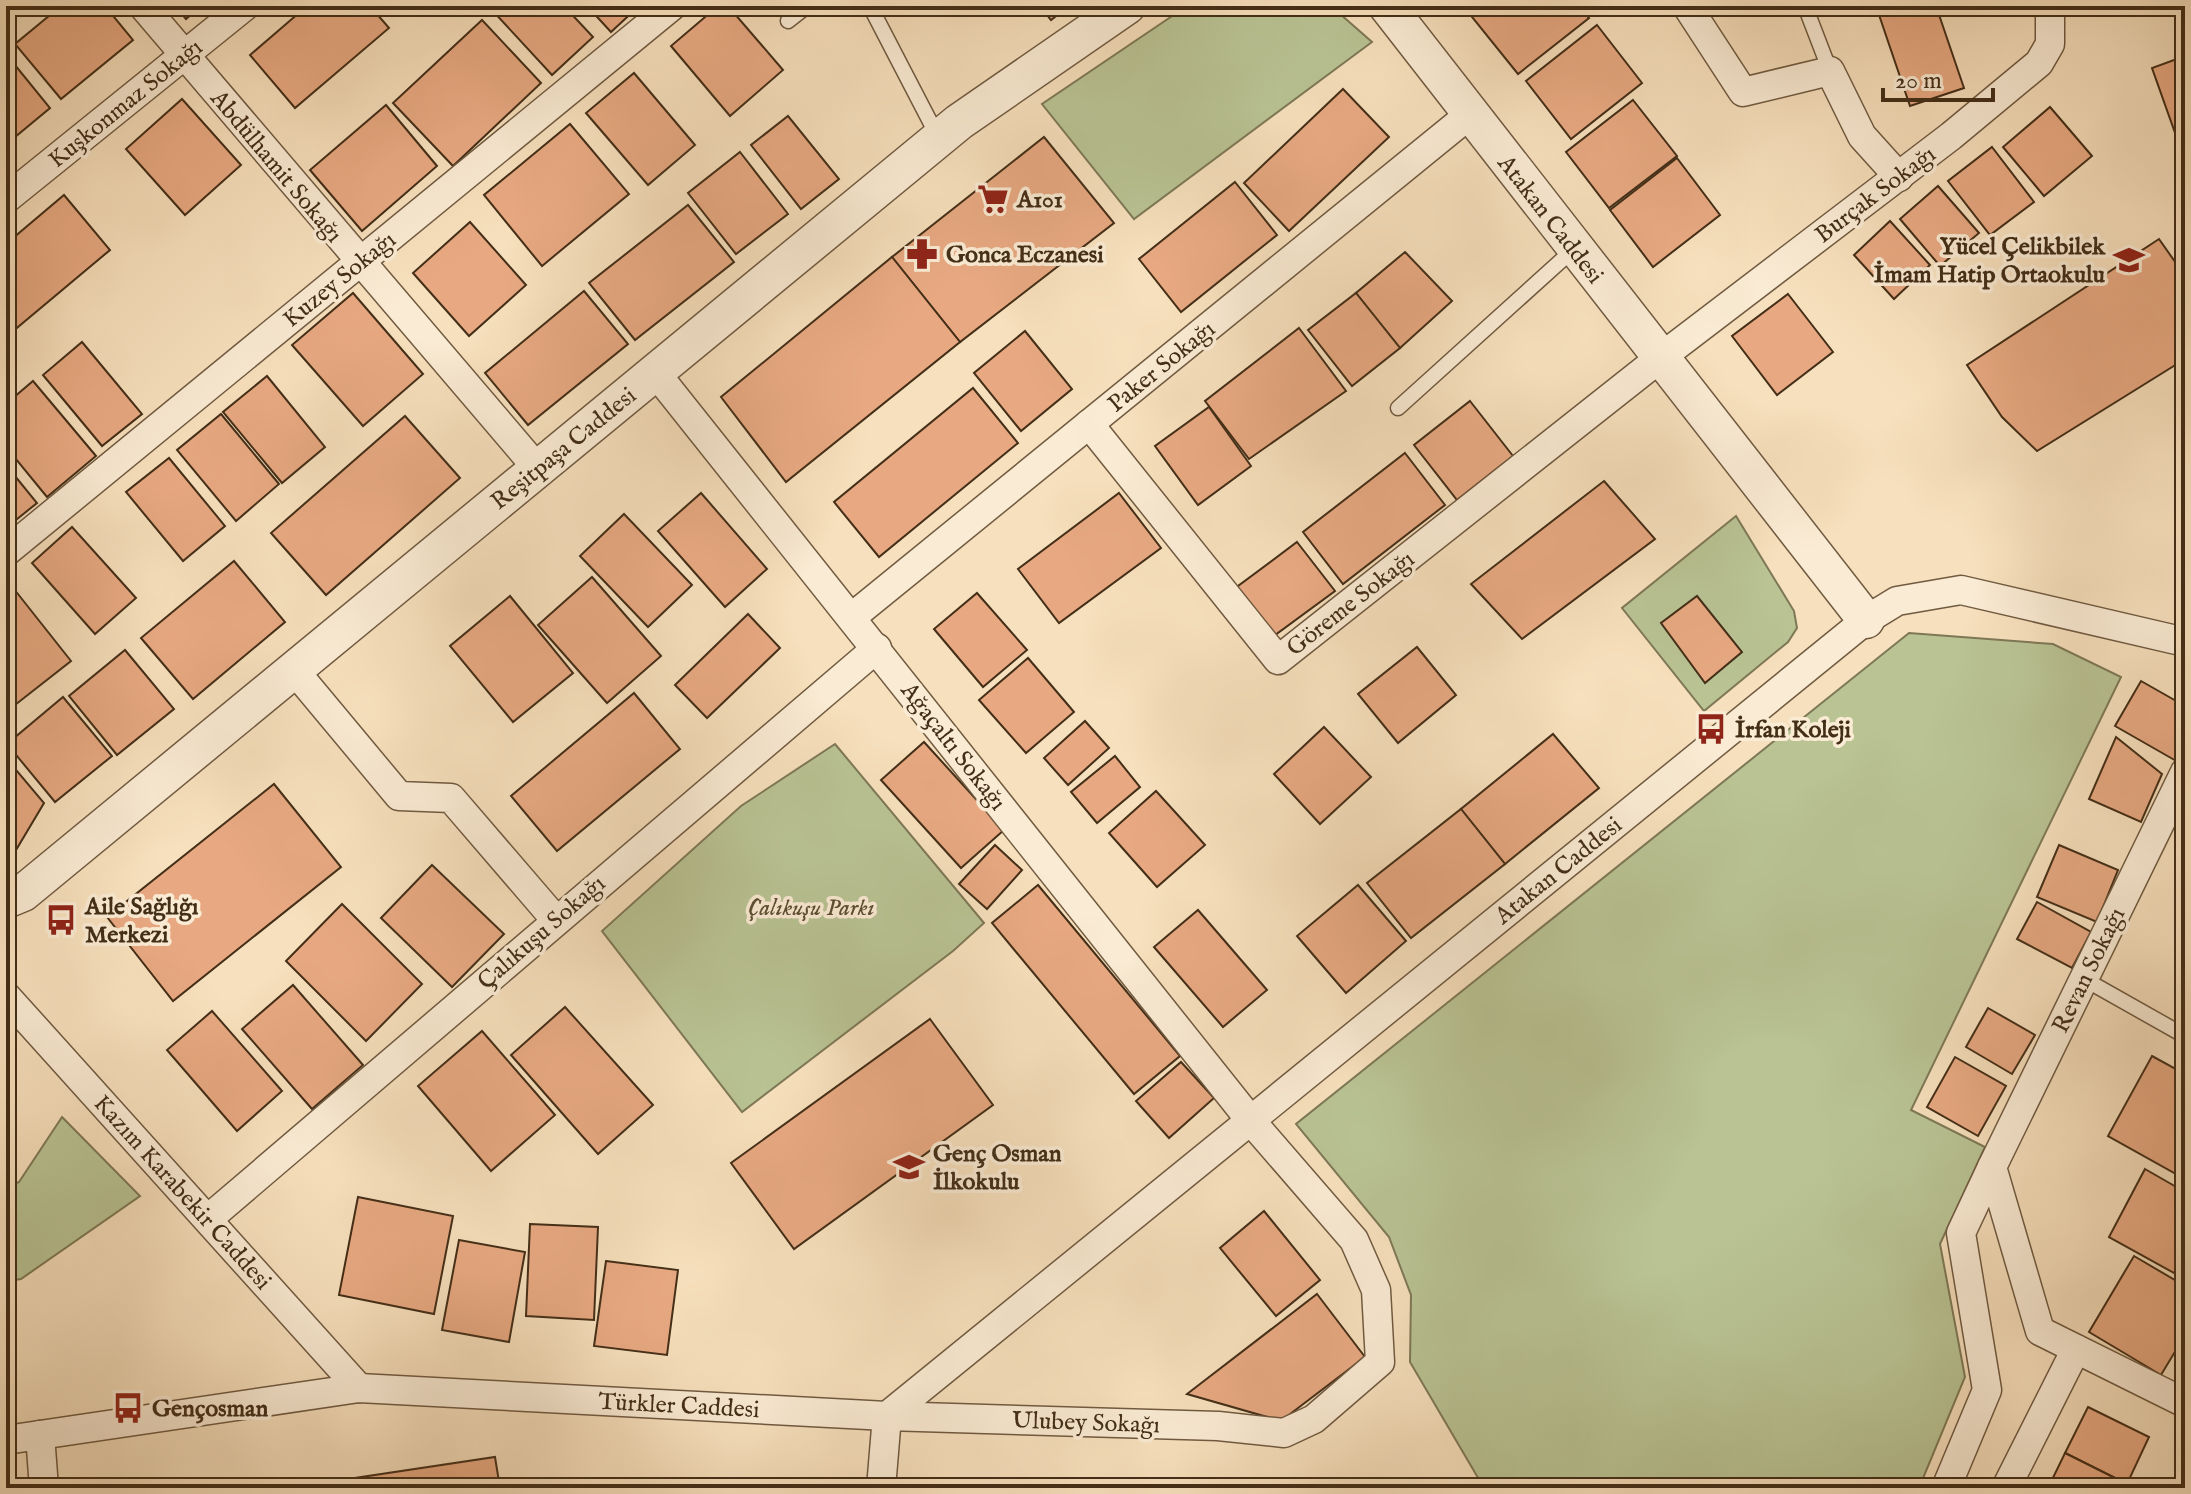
<svg xmlns="http://www.w3.org/2000/svg" width="2191" height="1494" viewBox="0 0 2191 1494" font-family="'IM FELL English',serif">
	<style>
		.green { fill: #b9c394; stroke: #7e7856; stroke-width: 2 }
		.building { fill: #e8a982; stroke: #432e17; stroke-width: 2 }
		.lines { fill: none; stroke-linecap: round; stroke-linejoin: round }
		.service-casing { stroke: #705a40; stroke-width: 17 }
		.minor-casing { stroke: #705a40; stroke-width: 31 }
		.tertiary-casing { stroke: #705a40; stroke-width: 39 }
		.service { stroke: #faebd4; stroke-width: 14 }
		.minor { stroke: #faebd4; stroke-width: 28 }
		.tertiary { stroke: #faebd4; stroke-width: 36 }
		.labels { text-anchor: middle; stroke-width: 7; stroke-linejoin: round; paint-order: stroke }
		.street-label { font-size: 24px; fill: #432e17; stroke: #faebd4 }
		.poi-label { font-size: 24px; font-weight: bold; fill: #432e17; stroke: #faebd4; text-anchor: start }
		.park-label { font-size: 24px; font-style: italic; fill: #5b4c30; stroke: #faebd4 }
	</style>
	<rect width="100%" height="100%" fill="#f7e0bd"/>
	<filter id="stains"><feTurbulence type="fractalNoise" baseFrequency=".0025" numOctaves="4"/><feColorMatrix values="0 0 0 0 .2 0 0 0 0 .09 0 0 0 0 .02 0 0 0 .5 -.17"/></filter>
	<radialGradient id="worn" r=".72"><stop offset=".6" stop-color="#630" stop-opacity="0"/><stop offset="1" stop-color="#630" stop-opacity=".3"/></radialGradient>
	<g class="green">
		<polygon points="1187,6 1331,6 1372,42 1134,219 1042,104"/>
		<polygon points="1736,516 1794,611 1797,628 1788,642 1704,711 1622,608"/>
		<polygon points="1909,633 2053,644 2121,677 1911,1110 1985,1147 1940,1244 1965,1377 1919,1488 1484,1488 1410,1362 1411,1295 1389,1237 1296,1124"/>
		<polygon points="835,744 984,923 953,951 742,1112 602,931 741,806"/>
		<polygon points="62,1117 140,1196 21,1279 6,1281 6,1188 19,1182"/>
	</g>
	<g class="building">
		<polygon points="61,6 105,6 133,40 61,99 15,44"/>
		<polygon points="175,6 201,6 186,19"/>
		<polygon points="307,6 370,6 389,28 295,108 250,55"/>
		<polygon points="494,6 564,6 593,37 552,75 491,9"/>
		<polygon points="587,6 639,6 611,32"/>
		<polygon points="718,6 728,6 783,70 730,116 671,46"/>
		<polygon points="1040,6 1069,6 1051,20"/>
		<polygon points="1486,6 1579,6 1589,18 1518,74 1472,17"/>
		<polygon points="1876,6 1936,6 1964,88 1910,106"/>
		<polygon points="482,20 541,83 453,166 393,103"/>
		<polygon points="1597,25 1642,83 1571,139 1526,81"/>
		<polygon points="6,54 50,108 9,142 6,138"/>
		<polygon points="2185,56 2185,161 2152,68"/>
		<polygon points="634,73 695,145 648,185 586,113"/>
		<polygon points="1343,89 1389,137 1289,231 1244,183"/>
		<polygon points="182,99 241,165 185,215 126,149"/>
		<polygon points="1633,100 1677,156 1609,208 1566,152"/>
		<polygon points="386,105 437,166 362,231 310,170"/>
		<polygon points="2050,107 2092,156 2044,196 2003,147"/>
		<polygon points="788,116 839,179 801,209 751,145"/>
		<polygon points="570,124 629,194 542,266 484,195"/>
		<polygon points="1044,137 1114,223 960,342 892,257"/>
		<polygon points="1992,147 2034,202 1990,235 1948,181"/>
		<polygon points="740,152 788,214 736,254 688,193"/>
		<polygon points="1677,158 1720,215 1653,267 1610,210"/>
		<polygon points="1235,182 1277,235 1181,312 1139,259"/>
		<polygon points="1938,186 1979,233 1940,266 1900,219"/>
		<polygon points="64,195 110,250 6,337 6,244"/>
		<polygon points="688,205 734,262 635,340 589,283"/>
		<polygon points="1890,221 1930,265 1894,299 1854,255"/>
		<polygon points="470,222 526,285 469,336 413,273"/>
		<polygon points="2159,239 2185,276 2185,359 2037,451 2002,417 1967,365"/>
		<polygon points="1405,252 1452,301 1400,348 1356,293"/>
		<polygon points="892,257 960,342 786,482 721,397"/>
		<polygon points="584,291 628,344 528,425 485,373"/>
		<polygon points="353,293 423,374 363,426 292,345"/>
		<polygon points="1356,293 1400,348 1352,386 1308,330"/>
		<polygon points="1788,294 1833,352 1777,395 1732,336"/>
		<polygon points="1299,328 1346,391 1249,459 1205,401"/>
		<polygon points="1025,331 1072,389 1021,431 974,373"/>
		<polygon points="82,342 142,414 102,446 43,375"/>
		<polygon points="267,376 325,447 282,483 223,412"/>
		<polygon points="33,381 96,456 47,497 6,447 6,404"/>
		<polygon points="973,388 1018,443 879,557 834,502"/>
		<polygon points="1470,401 1513,456 1457,500 1414,445"/>
		<polygon points="1209,407 1251,466 1198,505 1155,446"/>
		<polygon points="221,414 279,484 236,521 177,450"/>
		<polygon points="405,416 460,478 326,595 271,533"/>
		<polygon points="1405,453 1445,505 1343,584 1303,532"/>
		<polygon points="169,458 225,526 183,561 126,492"/>
		<polygon points="6,465 37,503 6,528"/>
		<polygon points="1604,481 1655,539 1522,639 1471,584"/>
		<polygon points="701,493 767,569 725,607 658,531"/>
		<polygon points="1119,493 1161,548 1059,623 1018,569"/>
		<polygon points="624,514 692,585 648,627 580,556"/>
		<polygon points="72,527 136,598 95,634 32,563"/>
		<polygon points="1297,542 1335,591 1271,638 1234,589"/>
		<polygon points="234,561 285,622 193,699 141,638"/>
		<polygon points="592,577 661,656 607,703 538,625"/>
		<polygon points="14,589 71,661 6,712 6,595"/>
		<polygon points="977,593 1027,650 983,687 934,629"/>
		<polygon points="510,596 573,673 513,722 450,646"/>
		<polygon points="1697,596 1742,652 1705,683 1661,623"/>
		<polygon points="748,614 780,648 707,718 675,685"/>
		<polygon points="1417,647 1456,695 1398,743 1358,694"/>
		<polygon points="125,650 174,709 117,755 69,696"/>
		<polygon points="1028,658 1074,712 1026,753 979,700"/>
		<polygon points="2141,681 2185,706 2185,750 2178,762 2115,726"/>
		<polygon points="634,693 680,749 557,851 511,796"/>
		<polygon points="63,697 112,756 55,802 7,744"/>
		<polygon points="1085,721 1109,748 1068,785 1044,758"/>
		<polygon points="1324,727 1371,777 1320,824 1274,774"/>
		<polygon points="1553,734 1599,788 1505,864 1461,809"/>
		<polygon points="2116,737 2162,774 2141,822 2089,799"/>
		<polygon points="924,742 1004,830 961,868 881,780"/>
		<polygon points="1115,756 1140,787 1097,823 1071,792"/>
		<polygon points="6,758 44,803 16,850 6,859"/>
		<polygon points="274,784 341,867 173,1001 107,917"/>
		<polygon points="1156,791 1205,845 1157,887 1109,833"/>
		<polygon points="1461,809 1505,864 1411,938 1367,883"/>
		<polygon points="995,845 1022,870 987,909 959,884"/>
		<polygon points="2059,845 2118,870 2097,922 2037,897"/>
		<polygon points="432,865 504,934 452,987 381,918"/>
		<polygon points="1038,885 1180,1056 1134,1094 992,923"/>
		<polygon points="1358,885 1406,941 1346,993 1297,936"/>
		<polygon points="2037,902 2091,932 2072,968 2017,939"/>
		<polygon points="342,904 422,984 366,1041 286,961"/>
		<polygon points="1198,910 1267,990 1223,1027 1154,947"/>
		<polygon points="293,985 363,1065 312,1109 242,1029"/>
		<polygon points="565,1007 653,1105 598,1154 511,1055"/>
		<polygon points="1988,1008 2035,1035 2012,1074 1966,1047"/>
		<polygon points="212,1011 282,1091 237,1131 167,1050"/>
		<polygon points="930,1019 993,1105 794,1249 731,1163"/>
		<polygon points="482,1031 555,1115 491,1171 418,1086"/>
		<polygon points="2152,1056 2185,1074 2185,1179 2108,1136"/>
		<polygon points="1955,1057 2006,1086 1978,1136 1927,1107"/>
		<polygon points="1181,1062 1214,1098 1169,1138 1136,1101"/>
		<polygon points="2145,1169 2185,1192 2185,1254 2174,1273 2109,1237"/>
		<polygon points="358,1197 453,1216 434,1314 339,1295"/>
		<polygon points="1264,1211 1320,1280 1276,1316 1220,1248"/>
		<polygon points="530,1224 598,1227 594,1320 526,1316"/>
		<polygon points="459,1240 525,1252 509,1342 442,1330"/>
		<polygon points="2134,1256 2185,1286 2185,1335 2161,1375 2089,1332"/>
		<polygon points="606,1261 678,1270 667,1355 594,1346"/>
		<polygon points="1317,1294 1365,1357 1281,1421 1187,1394"/>
		<polygon points="2088,1407 2149,1437 2127,1484 2065,1453"/>
		<polygon points="2065,1453 2127,1484 2125,1488 2048,1488"/>
		<polygon points="495,1457 500,1488 288,1488"/>
		<polygon points="579,1482 751,1485 751,1488 579,1488"/>
	</g>
	<g class="lines">
		<defs>
			<g id="service">
				<polyline points="870,6 938,137"/>
				<polyline points="1805,6 1830,71"/>
				<polyline points="788,21 807,6"/>
				<polyline points="1398,408 1574,249"/>
				<polyline points="2084,979 2185,1036"/>
			</g>
			<g id="minor">
				<polyline points="143,6 538,469"/>
				<polyline points="1687,6 1743,92 1830,71 1862,136 1899,177"/>
				<polyline points="6,199 245,6"/>
				<polyline points="655,372 1251,1121 1354,1240 1376,1290 1380,1362 1314,1419 1284,1433 1218,1426 887,1416 881,1488"/>
				<polyline points="1089,424 1278,660 1660,358 1951,136 2039,63 2050,44 2050,6"/>
				<polyline points="6,552 672,6"/>
				<polyline points="852,617 1469,115"/>
				<polyline points="294,670 399,796 451,798 555,919"/>
				<polyline points="2185,772 1992,1167 2040,1331 2185,1403"/>
				<polyline points="6,996 359,1388"/>
				<polyline points="208,1219 877,648"/>
				<polyline points="40,1435 44,1488"/>
				<polyline points="6,1440 359,1388 887,1416 1866,620 1897,601 1961,590 2185,642"/>
				<polyline points="1946,1488 1987,1390 1961,1233 1992,1167"/>
				<polyline points="2006,1488 2076,1349"/>
			</g>
			<g id="tertiary">
				<polyline points="1387,6 1866,620"/>
				<polyline points="6,900 23,893 959,122 1127,6"/>
			</g>
		</defs>
		<use href="#service" class="service-casing"/>
		<use href="#minor" class="minor-casing"/>
		<use href="#tertiary" class="tertiary-casing"/>
		<use href="#service" class="service"/>
		<use href="#minor" class="minor"/>
		<use href="#tertiary" class="tertiary"/>
	</g>
	<defs>
		<symbol id="supermarket-bare" viewBox="-9 -9 18 18"><path d="M-6-5.5h2.5l.6 2H6L4.5 2H-2.5L-4.4-4H-6ZM-1.5 3.2a1.3 1.3 0 1 0 .1 0ZM3 3.2a1.3 1.3 0 1 0 .1 0Z" fill="#8f2418" stroke="#faebd4" stroke-width="2.5" paint-order="stroke"/></symbol>
		<symbol id="pharmacy-bare" viewBox="-9 -9 18 18"><path d="M-2-6h4v4h4v4h-4v4h-4v-4h-4v-4h4Z" fill="#8f2418" stroke="#faebd4" stroke-width="2.5" paint-order="stroke"/></symbol>
		<symbol id="school-bare" viewBox="-9 -9 18 18"><path d="M0-5L7-2L0 1L-7-2ZM-4 1L0 2.5L4 1V4Q0 6-4 4Z" fill="#8f2418" stroke="#faebd4" stroke-width="2.5" paint-order="stroke"/></symbol>
		<symbol id="bus-bare" viewBox="-9 -9 18 18"><path d="M-5-6H5V4H4V6H2V4H-2V6H-4V4H-5ZM-3.5-4V0h7V-4ZM-3.5 1.2v1.5H-2V1.2ZM2 1.2v1.5H3.5V1.2Z" fill="#8f2418" stroke="#faebd4" stroke-width="2.5" paint-order="stroke"/></symbol>
	</defs>
	<g fill-rule="evenodd">
		<use href="#supermarket-bare" x="971" y="177" width="44" height="44"/>
		<use href="#pharmacy-bare" x="900" y="232" width="44" height="44"/>
		<use href="#school-bare" x="2107" y="238" width="44" height="44"/>
		<use href="#bus-bare" x="1689" y="707" width="44" height="44"/>
		<use href="#bus-bare" x="39" y="898" width="44" height="44"/>
		<use href="#school-bare" x="887" y="1145" width="44" height="44"/>
		<use href="#bus-bare" x="106" y="1386" width="44" height="44"/>
	</g>
	<g class="labels">
		<g class="street-label">
			<text transform="translate(125 103) rotate(-39)" y="8">Kuşkonmaz Sokağı</text>
			<text transform="translate(277 166) rotate(50)" y="8">Abdülhamit Sokağı</text>
			<text transform="translate(1875 194) rotate(-37)" y="8">Burçak Sokağı</text>
			<text transform="translate(1551 219) rotate(52)" y="8">Atakan Caddesi</text>
			<text transform="translate(339 279) rotate(-39)" y="8">Kuzey Sokağı</text>
			<text transform="translate(1161 366) rotate(-39)" y="8">Paker Sokağı</text>
			<text transform="translate(563 448) rotate(-39)" y="8">Reşitpaşa Caddesi</text>
			<text transform="translate(1350 603) rotate(-38)" y="8">Göreme Sokağı</text>
			<text transform="translate(954 746) rotate(52)" y="8">Ağaçaltı Sokağı</text>
			<text transform="translate(1558 870) rotate(-39)" y="8">Atakan Caddesi</text>
			<text transform="translate(541 932) rotate(-41)" y="8">Çalıkuşu Sokağı</text>
			<text transform="translate(2088 970) rotate(-64)" y="8">Revan Sokağı</text>
			<text transform="translate(183 1192) rotate(48)" y="8">Kazım Karabekir Caddesi</text>
			<text transform="translate(679 1405) rotate(3)" y="8">Türkler Caddesi</text>
			<text transform="translate(1086 1422) rotate(2)" y="8">Ulubey Sokağı</text>
		</g>
		<g class="poi-label">
			<text x="1017" y="207">A101</text>
			<text x="2105" y="254" text-anchor="end">Yücel Çelikbilek<tspan x="2105" dy="28">İmam Hatip Ortaokulu</tspan></text>
			<text x="946" y="262">Gonca Eczanesi</text>
			<text x="1735" y="737">İrfan Koleji</text>
			<text x="85" y="914">Aile Sağlığı<tspan x="85" dy="28">Merkezi</tspan></text>
			<text x="933" y="1161">Genç Osman<tspan x="933" dy="28">İlkokulu</tspan></text>
			<text x="152" y="1416">Gençosman</text>
		</g>
		<g class="park-label">
			<text x="811" y="915">Çalıkuşu Parkı</text>
		</g>
	</g>
	<rect width="2191" height="1494" fill="none" stroke="#f7e0bd" stroke-width="32"/>
	<rect x="8" y="8" width="2175" height="1478" fill="none" stroke="#432e17" stroke-width="4"/>
	<rect x="16" y="16" width="2159" height="1462" fill="none" stroke="#432e17" stroke-width="2"/>
	<path d="M1883 88v12h110v-12" fill="none" stroke="#432e17" stroke-width="4"/>
	<text x="1895" y="88" font-size="24" fill="#432e17" stroke="#faebd4" stroke-width="6" paint-order="stroke">20 m</text>
	<rect width="100%" height="100%" filter="url(#stains)"/>
	<rect width="100%" height="100%" fill="url(#worn)"/>
</svg>
